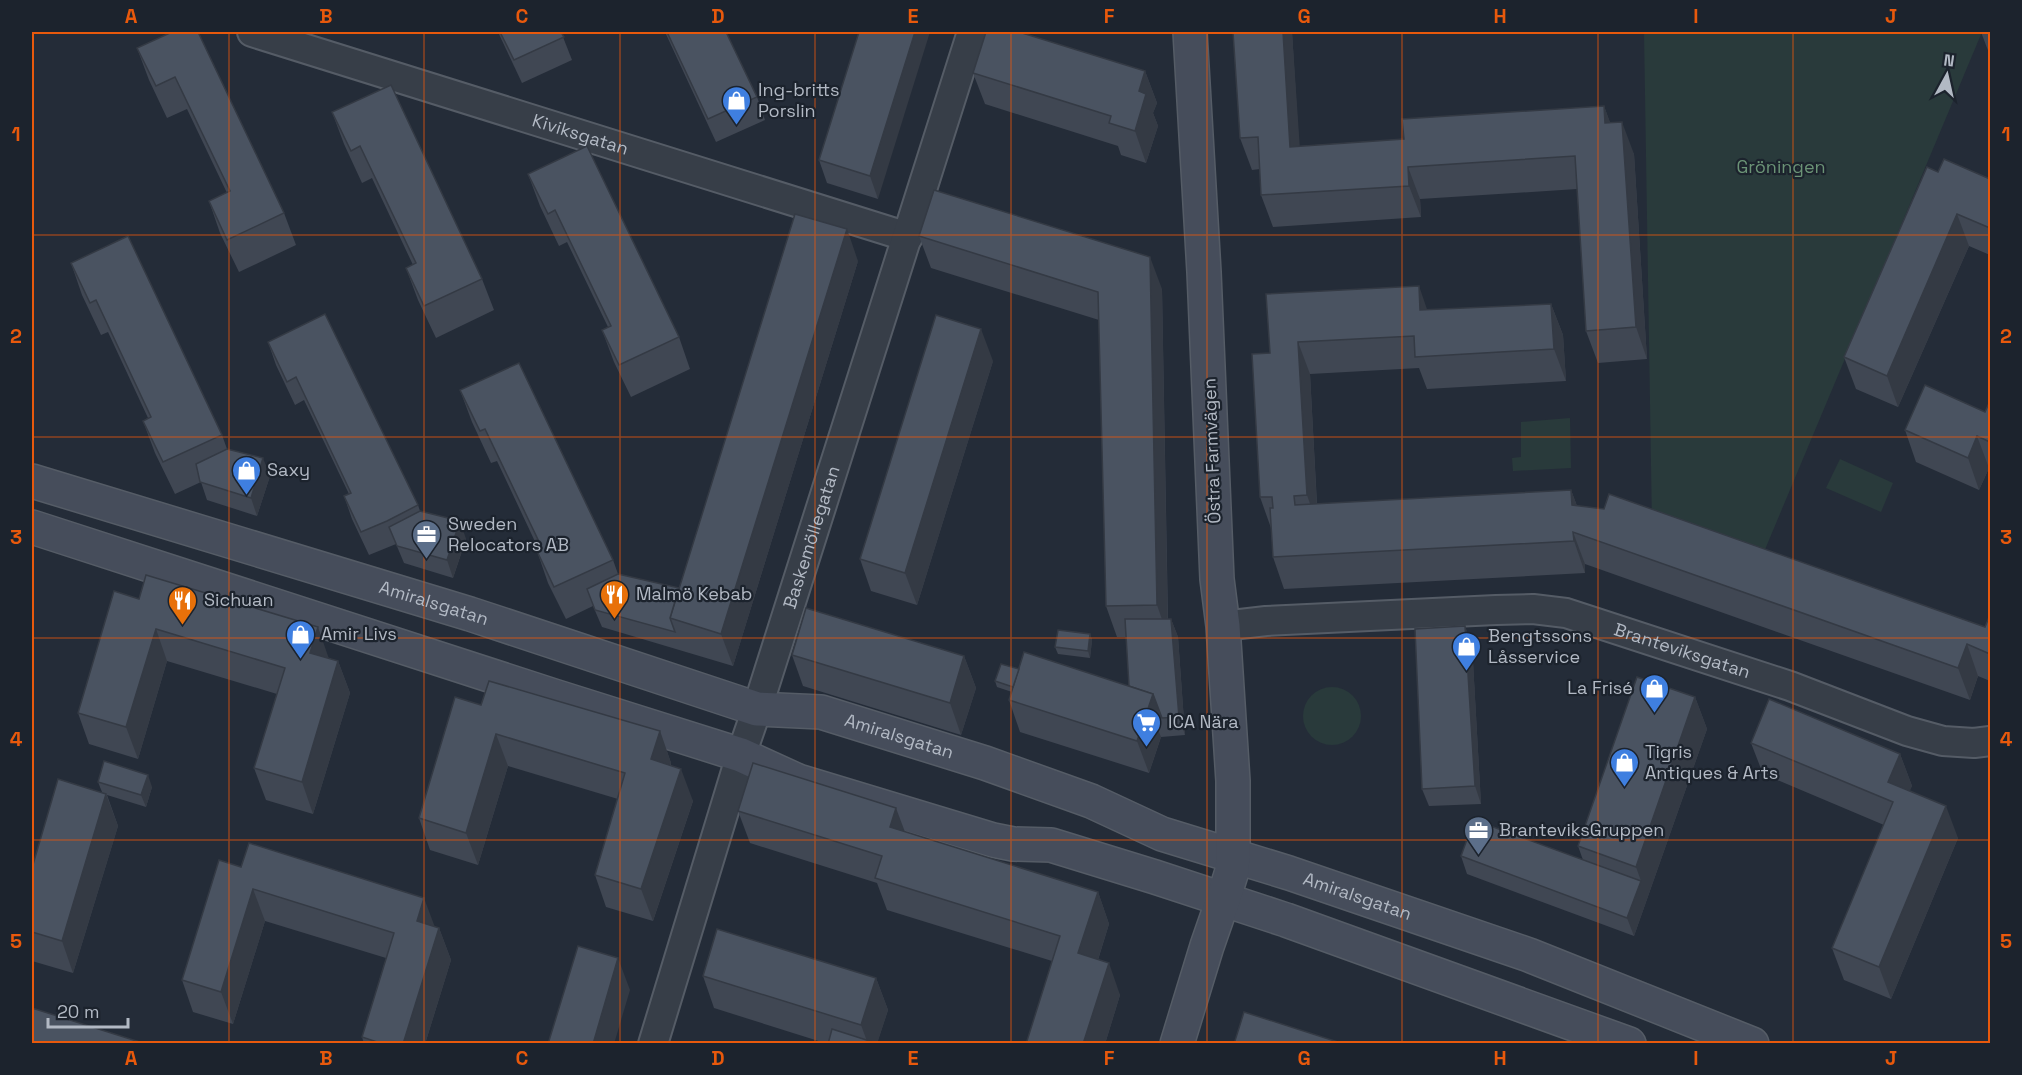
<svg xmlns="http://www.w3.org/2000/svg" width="2022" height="1075" viewBox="0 0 2022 1075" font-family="'Space Grotesk',sans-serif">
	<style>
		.green { fill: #293a3b }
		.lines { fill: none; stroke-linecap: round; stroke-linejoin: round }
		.street-casing { stroke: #555c66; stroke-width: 32 }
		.secondary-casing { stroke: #555c66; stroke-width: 36 }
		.street { stroke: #373e48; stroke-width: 28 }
		.secondary { stroke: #464d5b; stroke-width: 33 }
		.wall { fill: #404753 }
		.shaded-wall { fill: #343a44 }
		.building { fill: #4a5361; stroke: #343a44; stroke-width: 1.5 }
		.grid { fill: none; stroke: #e8590c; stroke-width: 1.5; stroke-opacity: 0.55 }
		.labels { text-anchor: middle; stroke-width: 4.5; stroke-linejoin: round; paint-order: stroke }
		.poi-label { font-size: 18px; fill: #b2b9c4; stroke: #1c232d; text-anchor: start }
		.street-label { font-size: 18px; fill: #b2b9c4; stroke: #1c232d }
		.park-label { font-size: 18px; fill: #6b9376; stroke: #1c232d }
		.neatline { fill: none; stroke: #e8590c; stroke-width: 2 }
		.grid-label { font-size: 20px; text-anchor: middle; font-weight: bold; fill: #e8590c }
	</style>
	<rect width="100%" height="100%" fill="#242c38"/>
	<g class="green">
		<polygon points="1644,32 1982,32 1761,559 1652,526"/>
		<polygon points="1570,418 1571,468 1513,471 1512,458 1521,457 1521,422"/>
		<polygon points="1840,459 1893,483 1881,512 1826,488"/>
		<circle cx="1332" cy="716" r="29"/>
	</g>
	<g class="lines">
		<defs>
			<g id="street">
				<path id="s1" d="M252 32 908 237"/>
				<path id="s2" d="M1223 626 1266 621 1496 610 1533 609 1566 613 1790 686 1907 731 1943 741 1974 743 1990 741"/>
				<path id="s3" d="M653 1044 741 755 757 709 972 32"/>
			</g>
			<g id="secondary">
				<path id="s4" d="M32 481 470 614 757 709 821 712 985 763 1091 801 1162 834 1289 873 1529 955 1752 1044"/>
				<polyline points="32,527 554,696 741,755 798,781 993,840 1013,844 1051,845 1155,877 1286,920 1629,1044"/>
				<polyline points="1177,1044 1207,946 1223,900 1232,871 1233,856 1233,781 1223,626 1217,579 1204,272 1190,32"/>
			</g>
		</defs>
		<use href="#street" class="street-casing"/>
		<use href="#secondary" class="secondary-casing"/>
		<use href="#street" class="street"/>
		<use href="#secondary" class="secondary"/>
	</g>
	<g class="wall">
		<polygon points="172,32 284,213 296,245 239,272 220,233 209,201 227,193 187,109 167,118 149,80 137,48"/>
		<polygon points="498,32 561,32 572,60 522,83"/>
		<polygon points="665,32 726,32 757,97 765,120 716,142"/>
		<polygon points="859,32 878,199 827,183 819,160"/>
		<polygon points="1233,32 1292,32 1299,146 1404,139 1604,106 1610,123 1634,154 1647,359 1598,363 1586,331 1577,189 1420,199 1421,217 1273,227 1261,195 1260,169 1252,170 1240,138"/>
		<polygon points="1981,32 1990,32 1990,54 1989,53"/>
		<polygon points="1145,71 1157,103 1153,113 1158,126 1146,163 1121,155 1118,146 985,104 973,73"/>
		<polygon points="332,112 482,279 494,310 436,338 418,300 406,268 413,265 372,178 362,183 344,144"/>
		<polygon points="1938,172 1990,179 1990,255 1969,246 1898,407 1856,389 1844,357"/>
		<polygon points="528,174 679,337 690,369 631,397 614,362 602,330 608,327 567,242 559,246 540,206"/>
		<polygon points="919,236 1162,289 1168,619 1171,619 1178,637 1185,735 1161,737 1149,773 1020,732 1009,700 1012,692 997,687 995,681 1019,669 1129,686 1126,637 1117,637 1106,606 1099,320 931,268"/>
		<polygon points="858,261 733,666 602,627 593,606 566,619 548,583 537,551 539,550 497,461 491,463 472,422 460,390 613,560 618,574 679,588"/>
		<polygon points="71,263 222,435 227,449 270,476 257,516 207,500 201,482 175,494 155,453 143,421 148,418 108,332 101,335 82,295"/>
		<polygon points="1266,294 1427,310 1551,304 1563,335 1566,381 1427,389 1419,368 1310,374 1317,504 1571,490 1577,506 1985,627 1990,615 1990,681 1978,676 1970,700 1585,564 1585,573 1284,589 1273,557 1271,528 1260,497 1270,353"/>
		<polygon points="268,342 418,505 420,511 466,539 453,578 404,563 396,544 369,555 352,519 344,496 349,494 304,400 295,405 276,365"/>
		<polygon points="993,361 917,605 871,591 860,559"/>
		<polygon points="1990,401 1990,469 1989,468 1979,490 1916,462 1905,430 1985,412"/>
		<polygon points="114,591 338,661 350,693 313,814 266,800 254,768 277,694 167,661 138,759 89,744 78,713"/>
		<polygon points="1090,634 1092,640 1090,658 1058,654 1055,647"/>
		<polygon points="1472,644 1481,804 1429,806 1422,789"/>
		<polygon points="792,655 964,656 976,688 961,735 803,686"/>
		<polygon points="1695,697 1707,729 1634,936 1467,874 1461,856 1583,860 1578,846"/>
		<polygon points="481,705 660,731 671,763 671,765 693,801 653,921 606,907 595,875 618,799 508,766 478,865 430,850 419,818"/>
		<polygon points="1751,743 1900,754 1912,786 1909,791 1958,838 1891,999 1844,980 1832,948 1884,825 1763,774"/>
		<polygon points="98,782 152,787 146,807 107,795 118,826 73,973 32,961 32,868 102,792"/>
		<polygon points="738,811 905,832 1098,892 1109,924 1098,960 1120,995 1105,1044 1026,1044 1052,961 887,910 877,883 750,843"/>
		<polygon points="219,860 439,928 451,960 425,1044 364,1044 362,1037 386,958 265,921 233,1024 193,1012 182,980"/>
		<polygon points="703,976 876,978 888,1010 877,1043 828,1044 714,1008"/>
	</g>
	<g class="shaded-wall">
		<polygon points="915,32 930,32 878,199 870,176"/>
		<polygon points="1283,32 1292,32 1302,179 1290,147"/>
		<polygon points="1145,71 1157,103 1153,113 1158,126 1146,163 1135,131 1139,91"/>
		<polygon points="1604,106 1616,138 1605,123"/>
		<polygon points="1622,122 1634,154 1647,359 1636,327"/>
		<polygon points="1408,167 1420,199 1421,217 1409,186"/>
		<polygon points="1957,214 1969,246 1898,407 1887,376"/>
		<polygon points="847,229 858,261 733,666 721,634"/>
		<polygon points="1150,257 1162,289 1168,637 1157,605"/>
		<polygon points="1419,286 1430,318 1420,310"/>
		<polygon points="1551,304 1563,335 1566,381 1554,349"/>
		<polygon points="981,329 993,361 917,605 905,573"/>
		<polygon points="1298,342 1310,374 1318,527 1307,495"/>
		<polygon points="1977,436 1989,468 1979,490 1968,458"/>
		<polygon points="263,458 270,476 257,516 251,498"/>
		<polygon points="1571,490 1583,522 1583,537 1572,505"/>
		<polygon points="460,521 466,539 453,578 447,560"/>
		<polygon points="1573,532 1585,564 1585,573 1574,541"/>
		<polygon points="1171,619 1178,637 1185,735 1179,717"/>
		<polygon points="1465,626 1472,644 1481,804 1475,786"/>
		<polygon points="318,627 329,659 310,653"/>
		<polygon points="156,629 167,661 138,759 126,727"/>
		<polygon points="1090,634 1092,640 1090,658 1088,651"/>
		<polygon points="1967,644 1978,676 1970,700 1958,668"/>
		<polygon points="964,656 976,688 961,735 950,703"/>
		<polygon points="338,661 350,693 313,814 302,782"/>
		<polygon points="1153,694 1162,718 1154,719 1161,737 1149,773 1137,741"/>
		<polygon points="1695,697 1707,729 1634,936 1627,918 1641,881 1636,867"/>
		<polygon points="660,731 671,763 663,791 651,759"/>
		<polygon points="496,734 508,766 478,865 466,833"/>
		<polygon points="1900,754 1912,786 1900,814 1888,782"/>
		<polygon points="681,769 693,801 653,921 641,889"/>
		<polygon points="148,775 152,787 146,807 141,795"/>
		<polygon points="106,794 118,826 73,973 62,941"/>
		<polygon points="1946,806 1958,838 1891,999 1879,967"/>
		<polygon points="896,808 908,840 890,827"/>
		<polygon points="253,889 265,921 233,1024 221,992"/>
		<polygon points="1098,892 1109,924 1090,985 1078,953"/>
		<polygon points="424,898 436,930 417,921"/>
		<polygon points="439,928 451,960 425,1044 403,1044"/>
		<polygon points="618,958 630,990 614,1044 593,1044"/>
		<polygon points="1109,963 1120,995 1105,1044 1083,1044"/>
		<polygon points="876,978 888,1010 877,1044 868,1044 861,1025"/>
	</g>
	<g class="building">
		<polygon points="172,32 198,32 284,213 227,240 209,201 230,191 175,77 156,86 137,48"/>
		<polygon points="500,32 561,32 564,37 514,60"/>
		<polygon points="667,32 726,32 757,97 708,119"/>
		<polygon points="859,32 915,32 870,176 819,160"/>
		<polygon points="986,32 1019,32 1145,71 1139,91 1146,94 1135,131 1109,123 1111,116 973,73"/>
		<polygon points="1233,32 1283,32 1290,147 1404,139 1402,119 1604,106 1605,123 1622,122 1636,327 1586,331 1575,156 1408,167 1409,186 1261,195 1258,137 1240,138"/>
		<polygon points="391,85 482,279 424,306 406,268 416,263 360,146 351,151 332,112"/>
		<polygon points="587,146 679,337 619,365 602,330 611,326 555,210 548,214 528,174"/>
		<polygon points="1944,159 1990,179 1990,228 1957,214 1887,376 1844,357 1927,167 1938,172"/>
		<polygon points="934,190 1150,257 1157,605 1106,606 1098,292 919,236"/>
		<polygon points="795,214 847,229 721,634 670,618"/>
		<polygon points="128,236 222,435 163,462 143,421 151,417 96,300 90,303 71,263"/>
		<polygon points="1419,286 1420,310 1551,304 1554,349 1415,357 1414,336 1298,342 1307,495 1294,496 1295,505 1571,490 1572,505 1604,509 1609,494 1985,627 1990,615 1990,654 1967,644 1958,668 1573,532 1574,541 1273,557 1270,508 1273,508 1272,497 1260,497 1252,354 1270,353 1266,294"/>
		<polygon points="325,314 418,505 387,521 361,532 344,496 351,493 296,377 287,382 268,342"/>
		<polygon points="936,315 981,329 905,573 860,559"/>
		<polygon points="519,363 613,560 554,587 537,551 542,548 485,429 480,431 460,390"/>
		<polygon points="1925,385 1985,412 1990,401 1990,442 1977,436 1968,458 1905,430"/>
		<polygon points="227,449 263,458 251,498 200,482 196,464"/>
		<polygon points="420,511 460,521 447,560 397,546 389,527"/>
		<polygon points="618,574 679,588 670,618 675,632 595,610 587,589"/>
		<polygon points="146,575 318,627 310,653 338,661 302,782 254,768 285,668 156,629 126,727 78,713 114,591 139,599"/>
		<polygon points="806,608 964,656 950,703 792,655"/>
		<polygon points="1125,619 1171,619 1179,717 1162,718 1153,694 1129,686"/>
		<polygon points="1465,626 1475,786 1422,789 1415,629"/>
		<polygon points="1058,630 1090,634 1088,651 1055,647"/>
		<polygon points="1024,652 1153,694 1137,741 1009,700"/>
		<polygon points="1001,664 1019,669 1013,687 995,681"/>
		<polygon points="1637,677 1695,697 1636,867 1578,846"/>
		<polygon points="489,681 660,731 651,759 681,769 641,889 595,875 625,773 496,734 466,833 419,818 455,697 481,705"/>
		<polygon points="1769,699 1900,754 1888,782 1946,806 1879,967 1832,948 1893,802 1751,743"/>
		<polygon points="104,761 148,775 141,795 98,782"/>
		<polygon points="753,763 896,808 890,827 1098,892 1078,953 1109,963 1083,1044 1026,1044 1060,936 875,878 882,856 738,811"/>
		<polygon points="58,779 106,794 62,941 32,932 32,868"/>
		<polygon points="1474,820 1641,881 1627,918 1461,856"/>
		<polygon points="249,843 424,898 417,921 439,928 403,1044 383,1044 362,1037 394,933 253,889 221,992 182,980 219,860 241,867"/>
		<polygon points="717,929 876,978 861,1025 703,976"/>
		<polygon points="578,946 618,958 593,1044 548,1044"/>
		<polygon points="32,1008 146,1044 32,1044"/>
		<polygon points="1244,1012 1344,1044 1234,1044"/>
		<polygon points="832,1029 879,1044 828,1044"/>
	</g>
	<path class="grid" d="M229 32V1044M424 32V1044M620 32V1044M815 32V1044M1011 32V1044M1207 32V1044M1402 32V1044M1598 32V1044M1793 32V1044M32 235H1990M32 437H1990M32 638H1990M32 840H1990"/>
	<defs>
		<symbol id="shop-pin" viewBox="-11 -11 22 30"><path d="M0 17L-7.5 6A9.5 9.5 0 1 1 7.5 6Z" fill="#3f7fe0" stroke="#1c232d"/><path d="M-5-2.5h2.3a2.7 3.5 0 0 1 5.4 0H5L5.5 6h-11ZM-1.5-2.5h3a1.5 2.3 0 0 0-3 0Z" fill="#fff"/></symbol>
		<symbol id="office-pin" viewBox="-11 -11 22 30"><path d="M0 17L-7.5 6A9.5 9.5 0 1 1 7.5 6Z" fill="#5c6f8a" stroke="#1c232d"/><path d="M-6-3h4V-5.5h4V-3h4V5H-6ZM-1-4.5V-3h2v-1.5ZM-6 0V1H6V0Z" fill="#fff"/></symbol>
		<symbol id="restaurant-pin" viewBox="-11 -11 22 30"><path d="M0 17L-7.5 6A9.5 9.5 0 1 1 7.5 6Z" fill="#e8710a" stroke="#1c232d"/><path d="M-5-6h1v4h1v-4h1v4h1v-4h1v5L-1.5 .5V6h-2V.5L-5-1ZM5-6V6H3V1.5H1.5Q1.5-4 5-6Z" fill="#fff"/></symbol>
		<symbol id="supermarket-pin" viewBox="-11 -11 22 30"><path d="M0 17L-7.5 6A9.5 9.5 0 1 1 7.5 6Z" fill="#3f7fe0" stroke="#1c232d"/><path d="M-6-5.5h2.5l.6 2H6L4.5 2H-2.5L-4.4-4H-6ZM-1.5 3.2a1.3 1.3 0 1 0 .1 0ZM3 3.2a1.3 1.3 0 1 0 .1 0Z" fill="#fff"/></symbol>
	</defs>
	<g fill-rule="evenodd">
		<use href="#shop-pin" x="720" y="84" width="33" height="45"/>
		<use href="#shop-pin" x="230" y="454" width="33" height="45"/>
		<use href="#office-pin" x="410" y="518" width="33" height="45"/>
		<use href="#restaurant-pin" x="598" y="578" width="33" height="45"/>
		<use href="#restaurant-pin" x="166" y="584" width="33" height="45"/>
		<use href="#shop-pin" x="284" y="618" width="33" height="45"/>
		<use href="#shop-pin" x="1450" y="630" width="33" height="45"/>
		<use href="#shop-pin" x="1638" y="672" width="33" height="45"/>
		<use href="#supermarket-pin" x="1130" y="706" width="33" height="45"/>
		<use href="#shop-pin" x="1608" y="746" width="33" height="45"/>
		<use href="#office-pin" x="1462" y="814" width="33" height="45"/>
	</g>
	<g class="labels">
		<g class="poi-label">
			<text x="758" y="96">Ing-britts<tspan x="758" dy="21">Porslin</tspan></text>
			<text x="267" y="476">Saxy</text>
			<text x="448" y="530">Sweden<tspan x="448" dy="21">Relocators AB</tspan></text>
			<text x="636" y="600">Malmö Kebab</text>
			<text x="204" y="606">Sichuan</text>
			<text x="321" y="640">Amir Livs</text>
			<text x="1488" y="642">Bengtssons<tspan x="1488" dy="21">Låsservice</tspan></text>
			<text x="1633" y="694" text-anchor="end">La Frisé</text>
			<text x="1168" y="728">ICA Nära</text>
			<text x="1645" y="758">Tigris<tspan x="1645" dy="21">Antiques &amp; Arts</tspan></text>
			<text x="1499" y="836">BranteviksGruppen</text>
		</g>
		<g class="street-label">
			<text dy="6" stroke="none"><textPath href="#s1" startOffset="344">Kiviksgatan</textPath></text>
			<text transform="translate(1212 451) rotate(-92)" y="6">Östra Farmvägen</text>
			<text dy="6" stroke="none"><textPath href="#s3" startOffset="531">Baskemöllegatan</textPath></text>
			<text dy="6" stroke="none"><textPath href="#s4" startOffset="420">Amiralsgatan</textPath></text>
			<text dy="6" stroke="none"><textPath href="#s2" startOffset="466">Branteviksgatan</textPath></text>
			<text dy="6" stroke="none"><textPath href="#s4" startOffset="906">Amiralsgatan</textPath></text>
			<text dy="6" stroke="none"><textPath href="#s4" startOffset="1392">Amiralsgatan</textPath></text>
		</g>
		<g class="park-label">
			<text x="1781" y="173">Gröningen</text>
		</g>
	</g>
	<rect width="2022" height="1075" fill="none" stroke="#1c232d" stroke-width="66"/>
	<g transform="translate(1947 75) rotate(8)" stroke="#1c232d" stroke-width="4.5" paint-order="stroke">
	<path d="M0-4.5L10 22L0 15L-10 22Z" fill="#b2b9c4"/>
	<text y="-9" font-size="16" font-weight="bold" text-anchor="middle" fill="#b2b9c4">N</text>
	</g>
	<path d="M48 1018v9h80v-9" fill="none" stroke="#b2b9c4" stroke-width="3"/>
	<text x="57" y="1018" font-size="18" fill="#b2b9c4" stroke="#1c232d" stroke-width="4.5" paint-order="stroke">20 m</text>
	<rect x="33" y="33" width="1956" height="1009" class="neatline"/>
	<g class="grid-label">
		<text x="131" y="23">A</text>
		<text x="326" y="23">B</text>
		<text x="522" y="23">C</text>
		<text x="718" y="23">D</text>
		<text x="913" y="23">E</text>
		<text x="1109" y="23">F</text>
		<text x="1304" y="23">G</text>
		<text x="1500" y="23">H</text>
		<text x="1696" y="23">I</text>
		<text x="1891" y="23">J</text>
		<text x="16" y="141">1</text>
		<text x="2006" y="141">1</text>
		<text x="16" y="343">2</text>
		<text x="2006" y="343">2</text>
		<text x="16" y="544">3</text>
		<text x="2006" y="544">3</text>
		<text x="16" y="746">4</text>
		<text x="2006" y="746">4</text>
		<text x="16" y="948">5</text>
		<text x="2006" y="948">5</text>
		<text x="131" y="1065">A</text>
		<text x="326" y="1065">B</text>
		<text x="522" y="1065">C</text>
		<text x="718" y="1065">D</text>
		<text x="913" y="1065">E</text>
		<text x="1109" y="1065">F</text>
		<text x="1304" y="1065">G</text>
		<text x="1500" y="1065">H</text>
		<text x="1696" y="1065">I</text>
		<text x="1891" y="1065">J</text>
	</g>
</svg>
